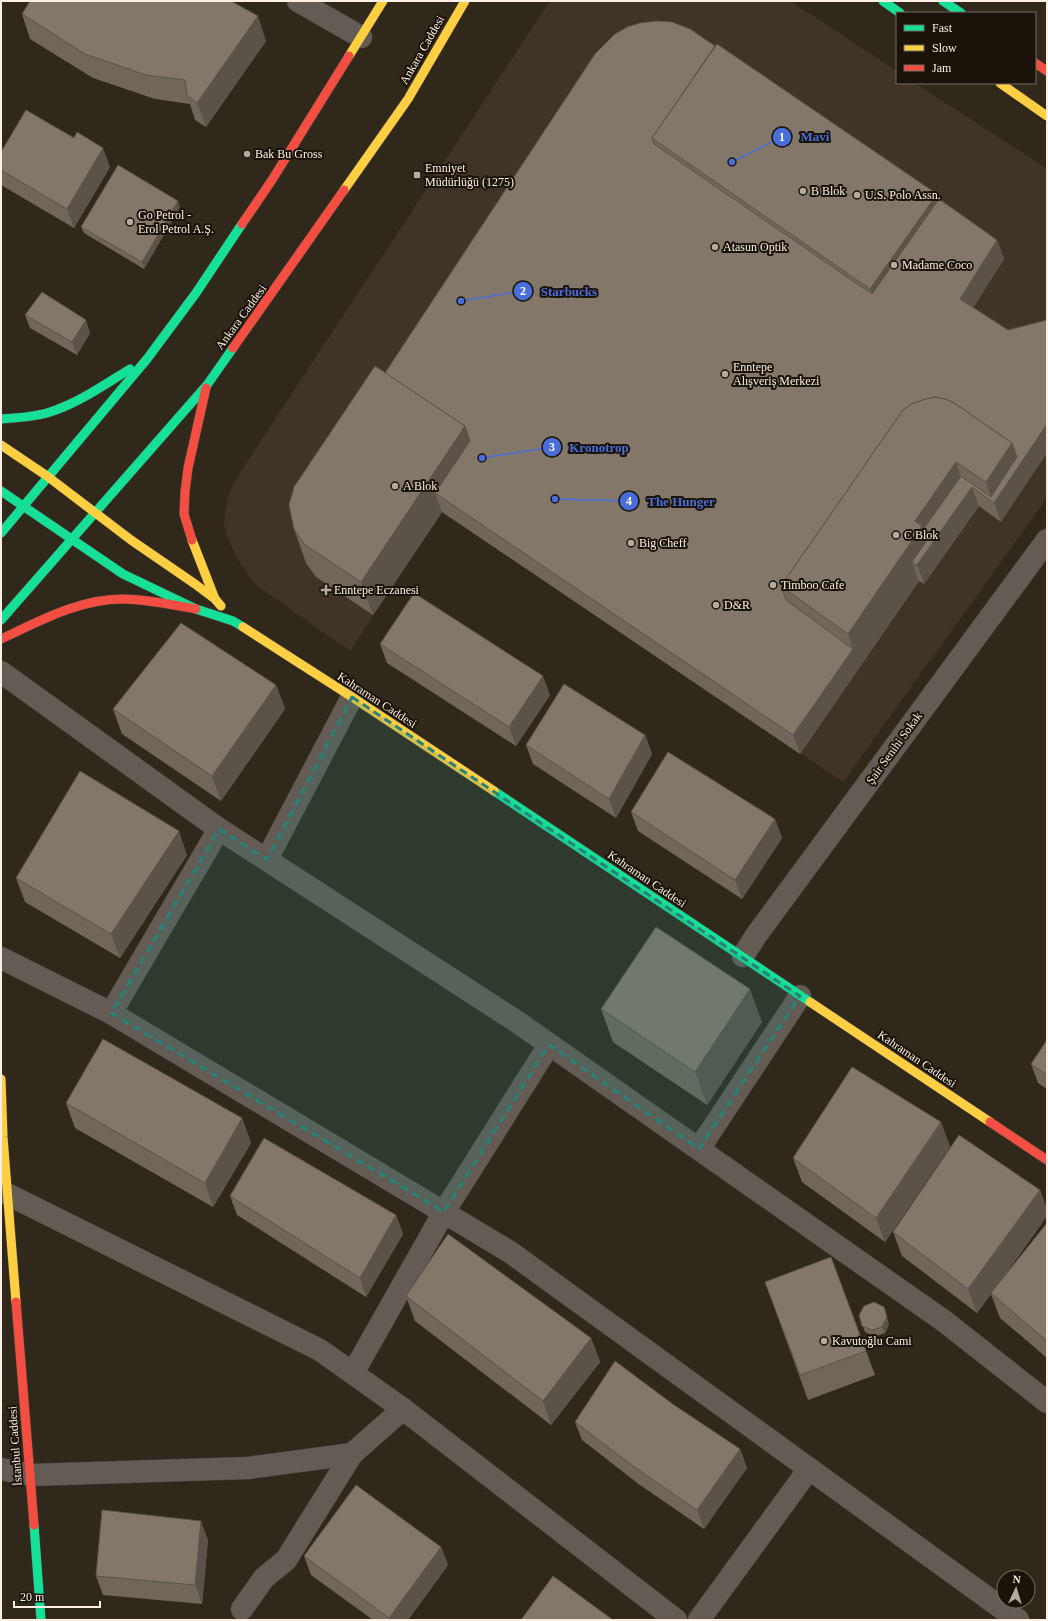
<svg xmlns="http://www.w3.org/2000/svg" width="1048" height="1621" viewBox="0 0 1048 1621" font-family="'Times New Roman',serif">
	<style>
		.commercial { fill: #403426 }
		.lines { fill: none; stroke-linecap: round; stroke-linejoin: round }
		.street-casing { stroke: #4c433a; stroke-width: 23 }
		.fast-casing { stroke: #4c433a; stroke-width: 10 }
		.slow-casing { stroke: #4c433a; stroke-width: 10 }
		.jam-casing { stroke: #4c433a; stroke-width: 10 }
		.street { stroke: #635b54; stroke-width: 22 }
		.fast { stroke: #16e098; stroke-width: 9 }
		.slow { stroke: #ffcf43; stroke-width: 9 }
		.jam { stroke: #f24e42; stroke-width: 9 }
		.wall { fill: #70665a }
		.shaded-wall { fill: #5b534a }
		.building { fill: #827769; stroke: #5b534a }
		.marked { fill: #27827a; fill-opacity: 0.2; stroke: #27827a; stroke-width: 3; stroke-dasharray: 8 5; stroke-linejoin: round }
		.poi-dot { fill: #b4aa9d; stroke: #1b130a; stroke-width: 1.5 }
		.labels { text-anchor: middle; stroke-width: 4; stroke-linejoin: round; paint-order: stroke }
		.street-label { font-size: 12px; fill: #fbf0e3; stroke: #1b130a }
		.poi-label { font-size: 12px; fill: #fbf0e3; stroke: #1b130a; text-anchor: start }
		.leader { fill: none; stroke: #496eda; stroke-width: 1.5 }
		.callout-dot { fill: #496eda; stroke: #1b130a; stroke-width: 1.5 }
		.mark-label { font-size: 12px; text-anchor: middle; font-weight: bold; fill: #fff }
		.callout-label { font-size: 13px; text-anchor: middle; font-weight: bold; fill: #496eda; stroke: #1b130a; stroke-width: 4; stroke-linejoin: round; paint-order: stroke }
	</style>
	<rect width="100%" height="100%" fill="#31281c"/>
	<polygon class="commercial" points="550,1 790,1 897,71 897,83 915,83 1047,169 1047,498 843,782 442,512 350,651 260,588 251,579 237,558 227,536 224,524 227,501 230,491 241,471"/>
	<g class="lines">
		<defs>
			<g id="street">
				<polyline points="298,1 361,37"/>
				<polyline points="1,672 219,829 516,1021 944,1321 1047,1402"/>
				<polyline points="267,859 352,697"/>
				<polyline points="743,956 755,937 1047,540"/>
				<polyline points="1,958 111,1013 510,1252 1018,1620"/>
				<polyline points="111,1013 219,829"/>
				<polyline points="699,1149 800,996"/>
				<polyline points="1,1191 320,1350 403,1409 676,1620"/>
				<polyline points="353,1373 444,1212 549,1045"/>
				<polyline points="1,1469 30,1475 248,1468 352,1454 403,1409"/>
				<polyline points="242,1609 264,1578 286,1560 352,1454"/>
				<polyline points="699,1620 809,1469"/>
			</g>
			<g id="fast">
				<polyline points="883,1 900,13"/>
				<polyline points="943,1 961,13"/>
				<path d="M1 419C17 418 32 417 47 413 77 404 104 385 130 369"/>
				<polyline points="1,491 123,574 196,609 233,621 243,627"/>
				<polyline points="1,533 147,359 196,293 242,224"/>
				<polyline points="1,620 207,385 233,348"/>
				<polyline points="494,791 810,1002"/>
				<polyline points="34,1525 41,1620"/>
			</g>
			<g id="slow">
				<polyline points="349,56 383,1"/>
				<polyline points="1000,83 1047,116"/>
				<polyline points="344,190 408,99 465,1"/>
				<polyline points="1,445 47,476 131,540 195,584 215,599 221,606"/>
				<polyline points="192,540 215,599"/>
				<polyline points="243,627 352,697 494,791"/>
				<polyline points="810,1002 990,1122"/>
				<polyline points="1,1079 3,1137 16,1302"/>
			</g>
			<g id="jam">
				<polyline points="1035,63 1047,71"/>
				<polyline points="242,224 272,180 349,56"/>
				<polyline points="233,348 344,190"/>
				<polyline points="192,540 184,514 185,492 188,468 206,388"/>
				<path d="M1 639C40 621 79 599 123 599 147 599 172 605 196 609"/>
				<polyline points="990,1122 1047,1160"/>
				<polyline points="16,1302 34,1525"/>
			</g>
		</defs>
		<use href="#street" class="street-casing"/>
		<use href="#fast" class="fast-casing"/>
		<use href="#slow" class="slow-casing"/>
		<use href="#jam" class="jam-casing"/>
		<use href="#street" class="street"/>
		<use href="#fast" class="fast"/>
		<use href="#slow" class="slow"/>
		<use href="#jam" class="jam"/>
	</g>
	<g class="wall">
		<polygon points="22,14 266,41 206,127 195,120 190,104 155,99 93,78 30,39"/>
		<polygon points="595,54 939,199 997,240 1004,259 973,307 1001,522 979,506 924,584 919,581 800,754 442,512 373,615 316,577 306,563 294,529 385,373"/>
		<polygon points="1,152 110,167 74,228 1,185"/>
		<polygon points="180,207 144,269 84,233 81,227"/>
		<polygon points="25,315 90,333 77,355 30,328"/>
		<polygon points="380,644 550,695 516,746 387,663"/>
		<polygon points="276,685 285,709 221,801 122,734 113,709"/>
		<polygon points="645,735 652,754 616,818 533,764 526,745"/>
		<polygon points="631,812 775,819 782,838 742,899 638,831"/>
		<polygon points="187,855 120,958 25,902 16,878"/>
		<polygon points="601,1009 762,1022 707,1105 613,1042"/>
		<polygon points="1047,1040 1047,1089 1038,1083 1031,1064"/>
		<polygon points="66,1103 242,1118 251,1143 213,1207 75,1128"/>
		<polygon points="941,1122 950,1147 885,1242 802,1182 793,1158"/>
		<polygon points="1040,1190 1047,1209 1047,1216 998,1285 1047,1223 1047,1358 1000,1318 991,1294 977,1313 902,1256 893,1232"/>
		<polygon points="230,1196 396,1215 403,1234 366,1297 237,1215"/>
		<polygon points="831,1257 875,1375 808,1400 765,1282"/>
		<polygon points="406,1296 591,1338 600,1362 551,1425 415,1321"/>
		<polygon points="859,1315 889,1324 885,1333 874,1337 865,1332"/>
		<polygon points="674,1405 740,1449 747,1468 704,1529 640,1485 582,1440 575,1422"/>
		<polygon points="208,1540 202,1604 103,1595 96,1576"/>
		<polygon points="441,1547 448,1565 408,1620 373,1620 311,1575 304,1556"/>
	</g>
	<g class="shaded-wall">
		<polygon points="258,16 266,41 206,127 197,103"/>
		<polygon points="103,148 110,167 74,228 67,209"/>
		<polygon points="937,194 945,218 879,313 870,289"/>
		<polygon points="178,201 180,207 144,269 142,262"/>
		<polygon points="997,240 1004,259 967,318 960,299"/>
		<polygon points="86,320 90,333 77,355 72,342"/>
		<polygon points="1047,424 1047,453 1001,522 994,503 993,502 986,482 1012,443"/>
		<polygon points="465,426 477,459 435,493 442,512 373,615 361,582"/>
		<polygon points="956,462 967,493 972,487 979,506 924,584 917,565 912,562 919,581 800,754 793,735 853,649 848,634 915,521"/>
		<polygon points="543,676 550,695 516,746 509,727"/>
		<polygon points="276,685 285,709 221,801 212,776"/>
		<polygon points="645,735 652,754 616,818 609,799"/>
		<polygon points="775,819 782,838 742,899 735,880"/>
		<polygon points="179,831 187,855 120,958 111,934"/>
		<polygon points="750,989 762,1022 707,1105 695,1072"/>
		<polygon points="242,1118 251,1143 213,1207 205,1183"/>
		<polygon points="941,1122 950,1147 885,1242 876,1218"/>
		<polygon points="1040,1190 1047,1209 1047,1216 977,1313 968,1289"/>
		<polygon points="396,1215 403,1234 366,1297 360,1278"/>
		<polygon points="884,1307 889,1324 885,1333 882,1327"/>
		<polygon points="591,1338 600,1362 551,1425 543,1401"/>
		<polygon points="740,1449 747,1468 704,1529 697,1510"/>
		<polygon points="201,1521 208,1540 202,1604 195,1585"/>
		<polygon points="441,1547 448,1565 408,1620 390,1620 389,1618"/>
	</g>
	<g class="building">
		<polygon points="30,1 231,1 258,16 197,103 187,95 185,80 146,75 85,54 22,14"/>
		<polygon points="657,21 672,22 690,29 715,46 652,138 654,144 872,294 939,199 997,240 960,299 1008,330 1047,320 1047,424 994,503 972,487 917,565 912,562 927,540 923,530 961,476 991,497 1017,457 1012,443 954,403 945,399 935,397 926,399 911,404 903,410 781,586 786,600 853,649 793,735 435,493 470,441 465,426 385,373 595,54 615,34 627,27 640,23"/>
		<polygon points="717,44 937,194 870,289 652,138"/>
		<polygon points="26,110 74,138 77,132 103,148 67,209 1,170 1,152"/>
		<polygon points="118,165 178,201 142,262 81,227"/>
		<polygon points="42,292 86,320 72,342 25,315"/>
		<polygon points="375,366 465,426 361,582 304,544 294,529 289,505 294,487"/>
		<polygon points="935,397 945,399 954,403 1012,443 986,482 956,462 915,521 922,526 848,634 781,586 903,410 911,404 926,399"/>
		<polygon points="414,593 543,676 509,727 380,644"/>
		<polygon points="181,623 276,685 212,776 113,709"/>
		<polygon points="564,684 645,735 609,799 526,745"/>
		<polygon points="668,752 775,819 735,880 631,812"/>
		<polygon points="80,771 179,831 111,934 16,878"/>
		<polygon points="656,927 750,989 695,1072 601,1009"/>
		<polygon points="103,1039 242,1118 205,1183 66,1103"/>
		<polygon points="1047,1040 1047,1075 1031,1064"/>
		<polygon points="852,1067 941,1122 876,1218 793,1158"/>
		<polygon points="959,1135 1040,1190 968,1289 893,1232"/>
		<polygon points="264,1138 396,1215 360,1278 230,1196"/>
		<polygon points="1047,1223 1047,1341 991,1293"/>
		<polygon points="448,1234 591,1338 543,1401 406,1296"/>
		<polygon points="831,1257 866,1351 800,1375 765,1282"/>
		<polygon points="874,1302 884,1307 887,1317 882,1327 872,1330 862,1326 859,1315 864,1306"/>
		<polygon points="615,1361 674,1405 740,1449 697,1510 633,1466 575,1422"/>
		<polygon points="356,1485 441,1547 389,1618 304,1556"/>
		<polygon points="102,1510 201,1521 195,1585 96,1576"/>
		<polygon points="553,1576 613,1620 521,1620"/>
	</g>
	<path class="marked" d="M352 697 800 996 699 1149 549 1045 444 1212 111 1013 219 829 267 859Z"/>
	<g class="poi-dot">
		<circle cx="247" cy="154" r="4"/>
		<rect x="413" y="171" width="8" height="8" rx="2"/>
		<circle cx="803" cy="191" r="4"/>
		<circle cx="857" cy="195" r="4"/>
		<circle cx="130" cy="222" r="4"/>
		<circle cx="715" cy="247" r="4"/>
		<circle cx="894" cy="265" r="4"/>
		<circle cx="725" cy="374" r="4"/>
		<circle cx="395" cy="486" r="4"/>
		<circle cx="896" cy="535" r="4"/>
		<circle cx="631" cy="543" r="4"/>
		<circle cx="773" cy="585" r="4"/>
		<path d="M324 584h4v4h4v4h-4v4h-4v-4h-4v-4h4z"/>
		<circle cx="716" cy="605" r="4"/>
		<circle cx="824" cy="1341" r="4"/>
	</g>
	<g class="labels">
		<g class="street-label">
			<text transform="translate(422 50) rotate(-60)" y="4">Ankara Caddesi</text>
			<text transform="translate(241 317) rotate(-54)" y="4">Ankara Caddesi</text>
			<text transform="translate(377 700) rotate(33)" y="4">Kahraman Caddesi</text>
			<text transform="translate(894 748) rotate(-54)" y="4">Şair Senihi Sokak</text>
			<text transform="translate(647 879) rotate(34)" y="4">Kahraman Caddesi</text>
			<text transform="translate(917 1059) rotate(34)" y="4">Kahraman Caddesi</text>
			<text transform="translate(15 1446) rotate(-94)" y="4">İstanbul Caddesi</text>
		</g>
		<g class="poi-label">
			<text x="255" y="158">Bak Bu Gross</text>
			<text x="425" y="172">Emniyet<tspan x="425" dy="14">Müdürlüğü (1275)</tspan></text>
			<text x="811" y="195">B Blok</text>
			<text x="865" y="199">U.S. Polo Assn.</text>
			<text x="138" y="219">Go Petrol -<tspan x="138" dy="14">Erol Petrol A.Ş.</tspan></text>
			<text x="723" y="251">Atasun Optik</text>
			<text x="902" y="269">Madame Coco</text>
			<text x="733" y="371">Enntepe<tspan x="733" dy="14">Alışveriş Merkezi</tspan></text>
			<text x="403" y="490">A Blok</text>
			<text x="904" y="539">C Blok</text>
			<text x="639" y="547">Big Cheff</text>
			<text x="781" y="589">Timboo Cafe</text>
			<text x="334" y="594">Enntepe Eczanesi</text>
			<text x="724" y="609">D&amp;R</text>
			<text x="832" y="1345">Kavutoğlu Cami</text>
		</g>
	</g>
	<path class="leader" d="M732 162L782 137M461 301L523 291M482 458L552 447M555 499L629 501"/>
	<g class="callout-dot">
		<circle cx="732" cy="162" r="4"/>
		<circle cx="461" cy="301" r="4"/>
		<circle cx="482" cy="458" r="4"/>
		<circle cx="555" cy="499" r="4"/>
		<circle cx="782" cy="137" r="10"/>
		<circle cx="523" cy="291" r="10"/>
		<circle cx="552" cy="447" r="10"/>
		<circle cx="629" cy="501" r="10"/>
	</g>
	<g class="mark-label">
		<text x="782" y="141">1</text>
		<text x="523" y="295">2</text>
		<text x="552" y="451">3</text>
		<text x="629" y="505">4</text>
	</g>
	<g class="callout-label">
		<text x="815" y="141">Mavi</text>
		<text x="569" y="296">Starbucks</text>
		<text x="599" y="452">Kronotrop</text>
		<text x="681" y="506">The Hunger</text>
	</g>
	<rect width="1048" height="1621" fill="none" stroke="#fbf0e3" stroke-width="4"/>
	<rect x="896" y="12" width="140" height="72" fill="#1b130a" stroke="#756b61"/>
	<rect x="904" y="25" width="20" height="6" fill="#16e098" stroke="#756b61"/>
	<text x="932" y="32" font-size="12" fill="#fbf0e3">Fast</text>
	<rect x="904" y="45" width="20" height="6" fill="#ffcf43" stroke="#756b61"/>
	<text x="932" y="52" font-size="12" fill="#fbf0e3">Slow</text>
	<rect x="904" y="65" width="20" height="6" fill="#f24e42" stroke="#756b61"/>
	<text x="932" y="72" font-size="12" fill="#fbf0e3">Jam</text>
	<g transform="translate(1016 1589) rotate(4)"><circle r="19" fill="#1b130a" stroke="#756b61"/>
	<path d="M0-3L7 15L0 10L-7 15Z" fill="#b4aa9d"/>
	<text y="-6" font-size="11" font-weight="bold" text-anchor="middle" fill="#fbf0e3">N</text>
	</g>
	<path d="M14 1601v6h86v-6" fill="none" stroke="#fbf0e3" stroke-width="2"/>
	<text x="20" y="1601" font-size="12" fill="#fbf0e3" stroke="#1b130a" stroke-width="3" paint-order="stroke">20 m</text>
</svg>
